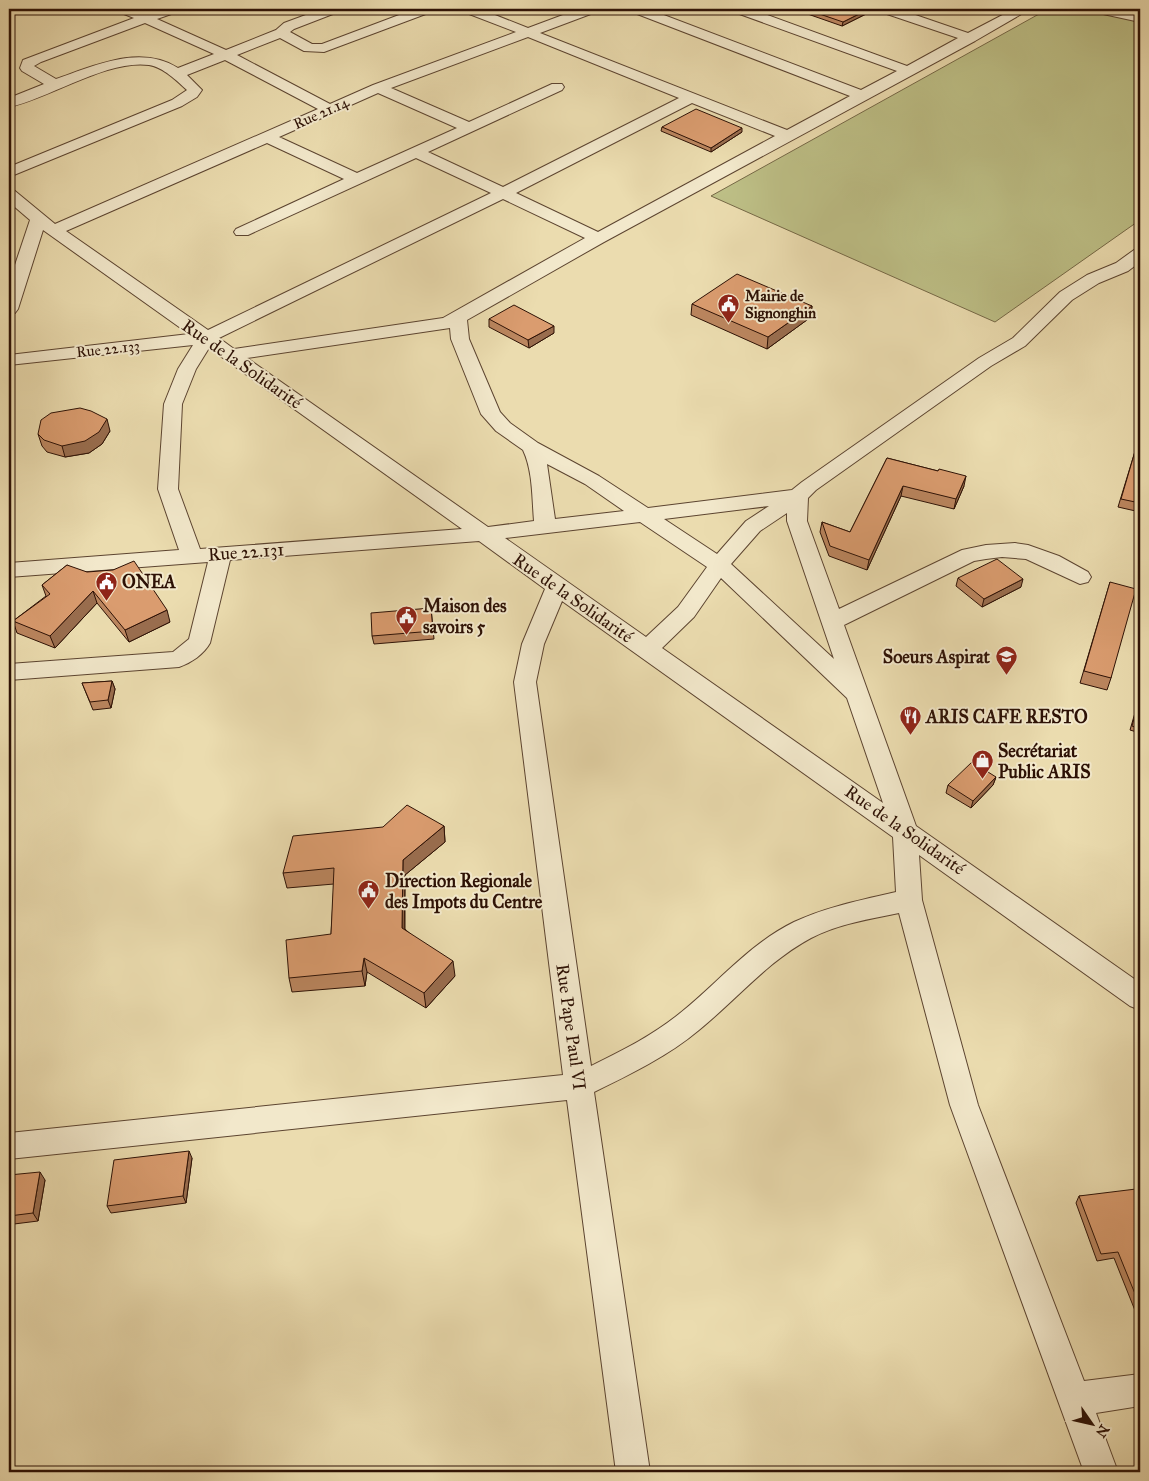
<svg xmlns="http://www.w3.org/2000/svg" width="1149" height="1481" viewBox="0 0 1149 1481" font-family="'IM FELL Great Primer',serif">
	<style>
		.green { fill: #bdbf86; stroke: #756846 }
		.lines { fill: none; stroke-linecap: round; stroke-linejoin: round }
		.minor-casing { stroke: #5c4430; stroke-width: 2 }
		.minor { fill: #f2e8cb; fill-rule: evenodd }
		.wall { fill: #bb865f; stroke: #2d1105 }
		.shaded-wall { fill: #996d4e; stroke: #2d1105 }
		.building { fill: #da9c6f; stroke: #2d1105 }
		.labels { text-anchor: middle; stroke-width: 4; stroke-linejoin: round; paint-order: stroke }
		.far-street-label { font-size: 15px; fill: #2d1105; stroke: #f2e8cb }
		.far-poi-label { font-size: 15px; font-weight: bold; fill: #2d1105; stroke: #f2e8cb; text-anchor: start }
		.street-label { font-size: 18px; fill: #2d1105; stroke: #f2e8cb }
		.poi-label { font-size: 18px; font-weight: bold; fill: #2d1105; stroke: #f2e8cb; text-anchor: start }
	</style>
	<rect width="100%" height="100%" fill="#ebdcaf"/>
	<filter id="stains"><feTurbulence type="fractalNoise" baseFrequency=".004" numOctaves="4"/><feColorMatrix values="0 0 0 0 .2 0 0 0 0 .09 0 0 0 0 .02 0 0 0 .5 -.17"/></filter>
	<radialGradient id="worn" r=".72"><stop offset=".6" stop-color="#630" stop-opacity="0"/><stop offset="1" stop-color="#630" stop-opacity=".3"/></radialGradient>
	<polygon class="green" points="1048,9 1140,9 1140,220 995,322 711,196"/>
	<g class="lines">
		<defs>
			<g id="minor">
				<polygon points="9,9 17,9 15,12 9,13"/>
				<path d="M118 9H134L146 14 160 9H178L177 12 157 19 226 50 276 30 284 23 322 9H340L338 12 294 29 290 32 312 44H322L415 9H432L431 12 324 52 304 51 280 38 237 55 330 104 373 85 516 32 464 12 463 9H480L528 28 579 9H597L596 12 540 33 787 130 850 96 632 12 631 9H648L861 90 897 71 734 12 732 9H751L907 66 958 38 881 12 880 9H898L968 33 1014 9H1030L975 41 604 242 467 320 469 339 500 412 510 423 538 443 599 476 648 508 792 490 802 482 979 358 1013 338 1060 292 1087 275 1116 263 1134 250 1140 249V262L1128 271 1099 283 1072 300 1025 346 991 366 816 490 808 498 807 521 839 609 962 550 986 545 1015 543 1028 545 1059 556 1088 572 1091 577 1088 582 1080 584 1026 559 1002 557 986 559 974 561 844 625 916 826 1140 983V1010L1130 1006 919 855 922 900 978 1105 1084 1381 1140 1374V1406L1096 1413 1118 1472H1084L950 1105 899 913C870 919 838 924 811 938 768 961 737 999 699 1030 668 1056 631 1074 594 1092L650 1472H616L567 1100 9 1159V1133L563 1075 514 682 522 644 545 589 479 541 230 560 210 643C204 654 191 663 179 667L9 680V664L173 652 189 639 208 562 9 577V563L179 550 158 489 164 404 178 369 193 345 9 365V355L189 334 43 230 18 309 15 313 9 314V283L30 220 9 202V189L15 191 55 224 318 109 225 60 187 75 202 90 197 97 182 106 9 177V167L172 100 187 90C177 81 163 67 149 65 108 59 48 99 9 107V98L44 84 22 71 20 68 23 60 134 18 119 12ZM145 23 214 54 178 68C140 44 94 66 56 79L34 66 41 62ZM528 37 679 98 503 187 428 152 562 90 564 87 562 84H552L469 122 391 88ZM378 93 457 128 357 173 279 137ZM692 103 775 136 598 232 516 193ZM267 143 344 179 236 229 234 232 236 235H248L416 158 491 193 208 330 66 231ZM503 199 585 238 443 318 234 349 219 338ZM450 328 451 339 481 414 496 431 523 450C533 471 532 498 534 521L488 527 247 358ZM209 348 462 529 200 549 178 489 182 404 196 369ZM547 464 585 484 624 511 555 519ZM769 506 746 521 717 554 664 519ZM787 513V521L834 659 731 564 760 531ZM640 522 707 567 678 607 646 637 505 538ZM721 578 847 698 883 803 662 648 694 617ZM562 601 893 837 896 892C861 900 826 907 794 922 749 944 717 984 679 1014 652 1036 621 1051 591 1066L536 682 544 644Z"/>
				<polygon points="1092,9 1116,9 1140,14 1140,22 1094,12"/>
			</g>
		</defs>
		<use href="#minor" class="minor-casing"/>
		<use href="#minor" class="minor"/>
	</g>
	<g class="wall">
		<polygon points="803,9 871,9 870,12 842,26 802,12"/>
		<polygon points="662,127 742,132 711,152 661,131"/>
		<polygon points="692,304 812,306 811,317 767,349 691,315"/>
		<polygon points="489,319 554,333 529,348 489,327"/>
		<polygon points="110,431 102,444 89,453 65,457 47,452 42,446 38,434"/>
		<polygon points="1136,448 1140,449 1140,512 1118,507"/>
		<polygon points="887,458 938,471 964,486 954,509 901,496 867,570 829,556 820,532 822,522 850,532"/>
		<polygon points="67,565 170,622 129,642 97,603 55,648 17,633 13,621 46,596 42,585"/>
		<polygon points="958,578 1021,587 982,607 956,586"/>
		<polygon points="1110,582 1111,678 1107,690 1080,683"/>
		<polygon points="431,608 434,639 374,644 372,636"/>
		<polygon points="112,681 115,689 111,708 93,710 82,683"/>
		<polygon points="1139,699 1140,699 1140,733 1130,730"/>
		<polygon points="996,777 993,785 971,808 946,793 948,785"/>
		<polygon points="444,826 445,842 405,875 405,929 455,976 426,1008 367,972 365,986 292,992 289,978 331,934 334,884 287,888 283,873"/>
		<polygon points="192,1158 186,1203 111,1213 107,1206"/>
		<polygon points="9,1175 45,1180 38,1221 14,1224 9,1275"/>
		<polygon points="1079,1196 1140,1200 1140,1323 1114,1258 1097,1261 1076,1203"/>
	</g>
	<g class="shaded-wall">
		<polygon points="869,9 871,9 870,12 842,26 843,22"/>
		<polygon points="742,128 742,132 711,152 711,148"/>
		<polygon points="812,306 811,317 767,349 768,337"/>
		<polygon points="554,326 554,333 529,348 528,340"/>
		<polygon points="107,419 110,431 102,444 89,453 65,457 62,446"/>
		<polygon points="966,476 964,486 954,509 956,499"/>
		<polygon points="903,486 901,496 867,570 869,560"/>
		<polygon points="1023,579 1021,587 982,607 984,599"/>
		<polygon points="93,591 97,603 55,648 50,636"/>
		<polygon points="167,610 170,622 129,642 125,630"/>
		<polygon points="112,681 115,689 111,708 108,700"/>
		<polygon points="996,777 993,785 971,808 973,801"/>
		<polygon points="444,826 445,842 405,875 404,943 402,928 403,860"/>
		<polygon points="364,958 367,972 365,986 362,971"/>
		<polygon points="453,961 455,976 426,1008 424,993"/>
		<polygon points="189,1151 192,1158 186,1203 183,1196"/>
		<polygon points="40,1172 45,1180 38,1221 33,1213"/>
		<polygon points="9,1216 14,1224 9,1275"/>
	</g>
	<g class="building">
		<polygon points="805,9 869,9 843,22"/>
		<polygon points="696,109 742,128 711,148 662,127"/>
		<polygon points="737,274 812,306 768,337 692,304"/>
		<polygon points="514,305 554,326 528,340 489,319"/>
		<polygon points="80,408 91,411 107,419 99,432 85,441 62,446 44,440 38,434 41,420 51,413"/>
		<polygon points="1136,448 1140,449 1140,503 1121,499"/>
		<polygon points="887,458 938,471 939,469 966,476 956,499 903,486 869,560 830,546 822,522 850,532"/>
		<polygon points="997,559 1023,579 984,599 958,578"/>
		<polygon points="134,561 167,610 125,630 93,591 50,636 13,621 50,594 42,585 67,565 87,572 113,570"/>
		<polygon points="1110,582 1136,589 1111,678 1084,671"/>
		<polygon points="431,608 433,631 372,636 371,613"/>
		<polygon points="112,681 108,700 90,702 82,683"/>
		<polygon points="1139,699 1140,699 1140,729 1132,726"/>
		<polygon points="972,762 996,777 973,801 948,785"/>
		<polygon points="407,805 444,826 403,860 402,928 453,961 424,993 364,958 362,971 289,978 286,940 331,934 334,868 283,873 293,836 383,827"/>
		<polygon points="189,1151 183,1196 107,1206 114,1160"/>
		<polygon points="40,1172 33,1213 9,1216 9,1220 9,1175"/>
		<polygon points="1136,1189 1140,1200 1140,1306 1118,1252 1101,1254 1079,1196"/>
	</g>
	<defs>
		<symbol id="civic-pin" viewBox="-11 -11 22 30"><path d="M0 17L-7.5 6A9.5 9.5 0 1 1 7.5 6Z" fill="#8f2418" stroke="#f2e8cb"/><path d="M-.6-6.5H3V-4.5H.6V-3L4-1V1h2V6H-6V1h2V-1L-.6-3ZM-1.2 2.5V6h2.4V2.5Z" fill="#fff"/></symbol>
		<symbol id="university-pin" viewBox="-11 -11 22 30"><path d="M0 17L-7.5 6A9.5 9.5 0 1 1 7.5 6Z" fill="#8f2418" stroke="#f2e8cb"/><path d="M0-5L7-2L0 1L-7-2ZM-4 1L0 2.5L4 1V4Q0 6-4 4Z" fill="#fff"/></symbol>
		<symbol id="restaurant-pin" viewBox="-11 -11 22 30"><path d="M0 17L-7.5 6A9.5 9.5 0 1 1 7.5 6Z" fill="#8f2418" stroke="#f2e8cb"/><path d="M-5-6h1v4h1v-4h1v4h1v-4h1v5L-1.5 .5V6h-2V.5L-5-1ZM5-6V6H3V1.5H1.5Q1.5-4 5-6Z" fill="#fff"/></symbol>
		<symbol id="shop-pin" viewBox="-11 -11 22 30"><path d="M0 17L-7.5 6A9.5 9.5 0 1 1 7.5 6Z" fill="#8f2418" stroke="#f2e8cb"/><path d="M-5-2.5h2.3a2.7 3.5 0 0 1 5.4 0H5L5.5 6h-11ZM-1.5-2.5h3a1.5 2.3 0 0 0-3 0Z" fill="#fff"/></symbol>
	</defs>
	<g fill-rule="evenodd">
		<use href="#civic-pin" x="716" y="292" width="25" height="34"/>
		<use href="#civic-pin" x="94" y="570" width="25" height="34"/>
		<use href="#civic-pin" x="394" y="604" width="25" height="34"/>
		<use href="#university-pin" x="994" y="644" width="25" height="34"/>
		<use href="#restaurant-pin" x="898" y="704" width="25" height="34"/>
		<use href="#shop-pin" x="970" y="748" width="25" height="34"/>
		<use href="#civic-pin" x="356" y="878" width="25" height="34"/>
	</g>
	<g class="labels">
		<g class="far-street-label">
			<text transform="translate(321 113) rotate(-24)" y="5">Rue 21.14</text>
			<text transform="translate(108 349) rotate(-6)" y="5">Rue 22.133</text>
		</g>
		<g class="far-poi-label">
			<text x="745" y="301">Mairie de<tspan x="745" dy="17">Signonghin</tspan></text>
		</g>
		<g class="street-label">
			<text transform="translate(242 364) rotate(35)" y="6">Rue de la Solidarité</text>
			<text transform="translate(246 552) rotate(-4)" y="6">Rue 22.131</text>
			<text transform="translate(573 598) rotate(35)" y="6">Rue de la Solidarité</text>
			<text transform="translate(905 830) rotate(35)" y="6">Rue de la Solidarité</text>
			<text transform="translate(571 1027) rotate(82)" y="6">Rue Pape Paul VI</text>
		</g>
		<g class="poi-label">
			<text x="122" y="588">ONEA</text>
			<text x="423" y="612">Maison des<tspan x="423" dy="21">savoirs 5</tspan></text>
			<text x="990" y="663" text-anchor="end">Soeurs Aspirat</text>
			<text x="926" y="723">ARIS CAFE RESTO</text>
			<text x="998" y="757">Secrétariat<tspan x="998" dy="21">Public ARIS</tspan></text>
			<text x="385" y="887">Direction Regionale<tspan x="385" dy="21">des Impots du Centre</tspan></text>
		</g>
	</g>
	<rect width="1149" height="1481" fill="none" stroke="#ebdcaf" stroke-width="30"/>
	<rect x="10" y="10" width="1129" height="1461" fill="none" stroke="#2d1105" stroke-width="2.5"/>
	<rect x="15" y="15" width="1119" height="1451" fill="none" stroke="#2d1105"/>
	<g transform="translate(1092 1424) rotate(124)" stroke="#f2e8cb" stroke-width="4" paint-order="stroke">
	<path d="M0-4L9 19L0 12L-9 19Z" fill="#2d1105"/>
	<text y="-8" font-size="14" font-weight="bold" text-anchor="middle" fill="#2d1105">N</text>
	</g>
	<rect width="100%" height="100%" filter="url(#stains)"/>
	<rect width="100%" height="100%" fill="url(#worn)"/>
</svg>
